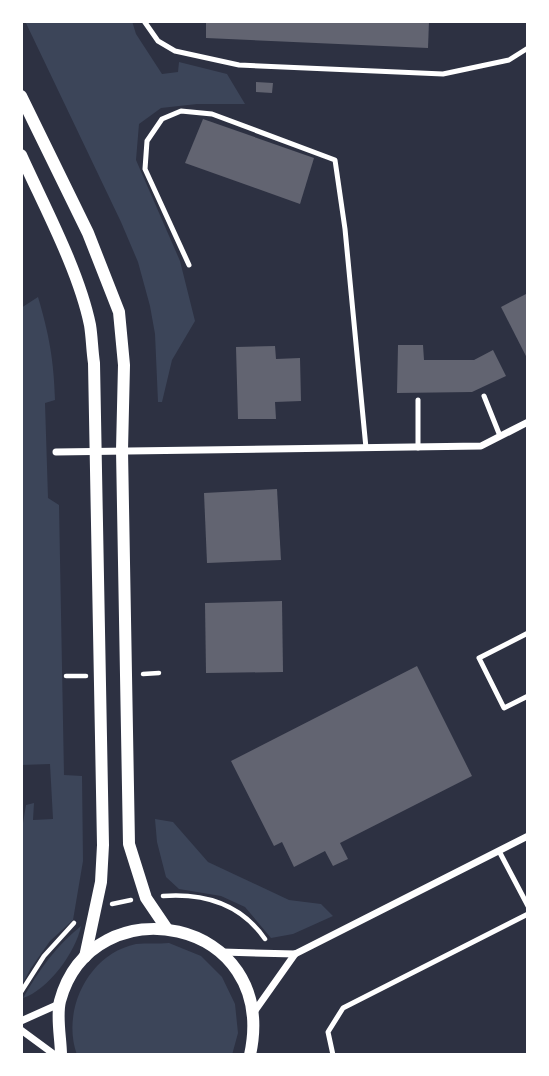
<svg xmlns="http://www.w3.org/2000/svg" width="549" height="1076" viewBox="0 0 549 1076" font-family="Raleway,sans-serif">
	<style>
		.green { fill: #3c4559 }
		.building { fill: #626471 }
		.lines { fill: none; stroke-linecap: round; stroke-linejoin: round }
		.path { stroke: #fff; stroke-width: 4.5 }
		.service { stroke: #fff; stroke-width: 5 }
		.minor { stroke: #fff; stroke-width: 7 }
		.tertiary { stroke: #fff; stroke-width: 12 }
	</style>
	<rect width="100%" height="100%" fill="#2d3142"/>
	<g class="green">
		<polygon points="25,21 132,21 136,34 162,74 178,72 179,62 227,74 245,104 197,104 161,108 139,124 136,160 180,261 195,321 172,360 162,402 158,402 155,334 150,306 138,262 121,222"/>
		<path d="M38 297C49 334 54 361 55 400L45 403 48 498 59 505 64 775 82 776 83 861 73 920 50 941 31 968 21 986V835L26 805 34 803 33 820 53 819 50 764 21 765V308Z"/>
		<polygon points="155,819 173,822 208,862 289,900 321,904 333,916 293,934 271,938 245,907 221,896 179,889 166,877 157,842"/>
		<path d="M81 926C76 952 48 990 23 998 39 970 56 946 81 926Z"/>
		<path d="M169 943 201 956 222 977 235 1004 238 1033 232 1055H77C61 1011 88 954 136 944 147 943 159 944 169 943Z"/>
	</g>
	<g class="building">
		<polygon points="206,21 429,21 428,48 206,38"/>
		<polygon points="256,82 273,83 272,93 256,92"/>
		<polygon points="203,119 314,158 300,204 185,163"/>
		<polygon points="528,293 528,360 501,307"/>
		<polygon points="398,345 423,345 424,360 474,360 493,350 506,376 472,392 397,393"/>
		<polygon points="275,346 276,359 300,358 301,401 275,402 276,419 238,419 236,347"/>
		<polygon points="277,489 281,560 207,563 204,493"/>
		<polygon points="282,601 283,672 206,673 205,603"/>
		<polygon points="417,666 472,776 340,843 348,859 333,866 325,851 294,867 282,842 274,846 231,761"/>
	</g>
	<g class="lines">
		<g class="path">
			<polyline points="143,674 159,673"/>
			<polyline points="66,676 86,676"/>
			<path d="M163 896C204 893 241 904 265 939"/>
			<polyline points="112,904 131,900"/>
			<polyline points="21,992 44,956 74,923"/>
		</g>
		<g class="service">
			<polyline points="144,21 158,41 175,51 239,65 443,74 509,60 528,48"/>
			<polyline points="189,265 145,169 147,141 162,119 181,111 212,114 335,160 345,229 366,448"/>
			<polyline points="484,396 500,436"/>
			<polyline points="418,400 418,448"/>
			<polyline points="528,633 479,658 504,708 528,696"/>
			<polyline points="499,851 528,906"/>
			<polyline points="333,1055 328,1032 343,1008 528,914"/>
		</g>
		<g class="minor">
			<polyline points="56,452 481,446 528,422"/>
			<polyline points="222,952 295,954 528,836"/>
			<polyline points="254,1012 295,954"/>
			<polyline points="21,1021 59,1004"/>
			<polyline points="21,1030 55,1055"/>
		</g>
		<g class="tertiary">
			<polyline points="21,96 88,233 119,312 124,365 122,450 129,844 146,898 167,929"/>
			<path d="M21 155C44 206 79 271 90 325 92 337 92 350 94 363L103 845 101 882 85 957"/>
			<path d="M61 1055C61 1039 56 1017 60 1001 92 883 280 916 250 1055"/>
		</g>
	</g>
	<rect width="549" height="1076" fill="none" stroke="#ffffff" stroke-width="46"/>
</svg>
